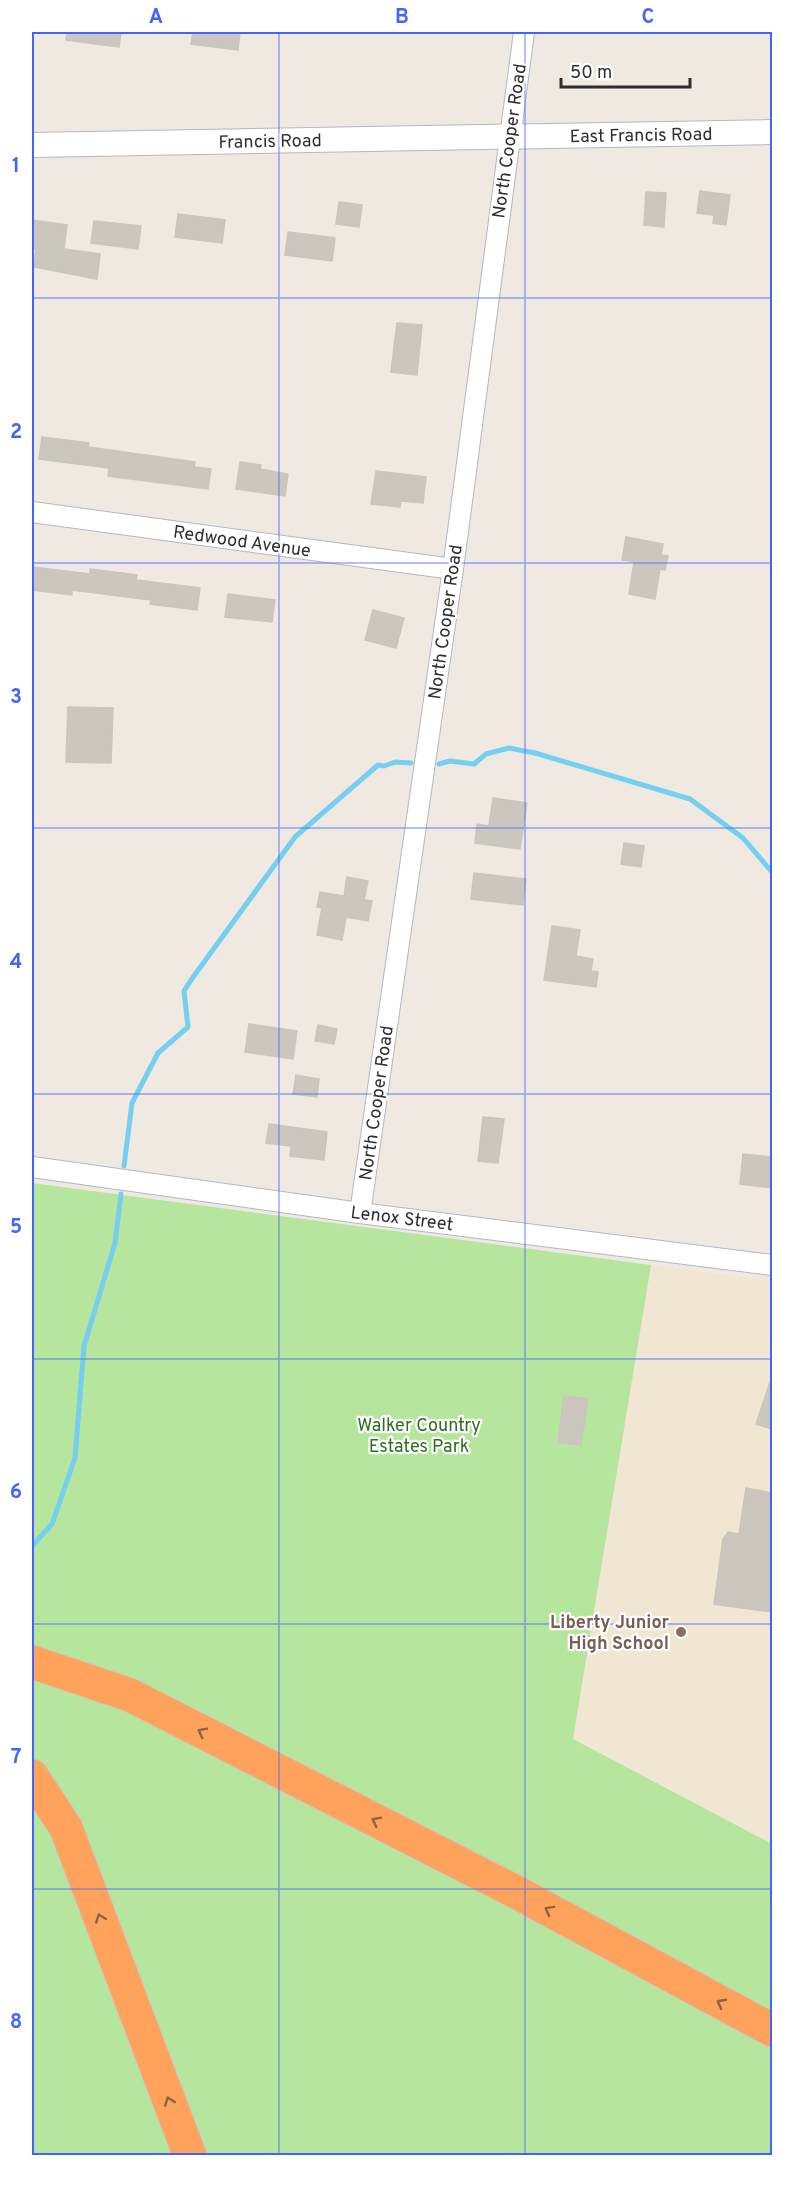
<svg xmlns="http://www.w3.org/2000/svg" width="804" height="2187" viewBox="0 0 804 2187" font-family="Overpass,sans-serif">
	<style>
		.education { fill: #f0e6d1 }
		.green { fill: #b6e59e }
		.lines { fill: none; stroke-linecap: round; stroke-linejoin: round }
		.stream { stroke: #75cff0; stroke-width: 5 }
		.building { fill: #cbc7bf; stroke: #cbc5ba; stroke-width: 1.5 }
		.minor-casing { stroke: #b4b7c1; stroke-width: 22 }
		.tertiary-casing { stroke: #b4b7c1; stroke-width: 26 }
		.motorway-casing { stroke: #c9c9c9; stroke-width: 35 }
		.minor { stroke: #fff; stroke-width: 20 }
		.tertiary { stroke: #fff; stroke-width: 24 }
		.motorway { stroke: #ffa35c; stroke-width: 33 }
		.oneway { stroke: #8c6343 }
		.grid { fill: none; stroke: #4264fb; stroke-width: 1.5; stroke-opacity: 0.55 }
		.education-dot { fill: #8d6e63; stroke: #fff; stroke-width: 2 }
		.labels { text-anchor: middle; stroke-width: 4.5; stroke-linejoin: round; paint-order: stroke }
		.street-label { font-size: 18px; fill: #2e2e2e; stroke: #fff }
		.park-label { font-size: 18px; fill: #2c6e1b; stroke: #fff }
		.education-label { font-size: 18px; font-weight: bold; fill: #785e54; stroke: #fff; text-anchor: end }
		.neatline { fill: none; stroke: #4264fb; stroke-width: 2 }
		.grid-label { font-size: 20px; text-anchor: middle; font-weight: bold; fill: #4264fb }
	</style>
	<rect width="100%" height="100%" fill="#efe9e1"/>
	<polygon class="education" points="651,1265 772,1281 772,1844 573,1740"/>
	<polygon class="green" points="32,1183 651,1265 573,1739 772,1844 772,2155 32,2156"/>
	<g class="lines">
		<g class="stream">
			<polyline points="439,764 450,761 474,764 486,754 509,748 535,753 690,799 743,838 772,872"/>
			<polyline points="124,1166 132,1103 158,1053 188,1027 184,991 191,980 295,837 378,765 384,766 395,762 411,763"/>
			<polyline points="32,1546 52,1524 75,1458 84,1346 115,1243 121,1194"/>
		</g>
	</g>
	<g class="building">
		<polygon points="67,32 121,32 119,47 66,40"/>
		<polygon points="193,32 240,32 238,50 191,44"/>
		<polygon points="700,191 730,195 726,225 713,223 714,215 697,213"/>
		<polygon points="646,192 666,193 664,227 644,225"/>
		<polygon points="339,202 362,205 359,227 336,224"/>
		<polygon points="178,214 225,220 222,243 175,237"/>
		<polygon points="32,220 67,225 64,249 100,254 97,279 34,267 36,249 32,248"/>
		<polygon points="94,221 141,226 138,249 91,243"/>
		<polygon points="288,232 335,238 332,261 285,255"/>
		<polygon points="397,323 422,325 417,375 391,372"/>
		<polygon points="42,437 89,443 88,447 195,462 194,467 211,469 208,489 108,476 109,468 39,459"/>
		<polygon points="240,462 261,465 260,469 288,474 285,496 236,489"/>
		<polygon points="376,471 426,477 423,503 401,501 400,507 371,504"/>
		<polygon points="626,537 663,544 661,555 668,556 665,570 660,569 655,599 629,594 634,562 622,560"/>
		<polygon points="32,567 90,574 90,569 137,575 136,580 200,588 197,610 150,604 151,600 72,590 72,595 32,590"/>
		<polygon points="228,594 275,600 272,622 225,617"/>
		<polygon points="373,610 404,618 396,648 365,640"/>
		<polygon points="68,707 113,708 111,763 66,762"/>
		<polygon points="493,798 527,803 520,849 475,843 477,824 489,826"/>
		<polygon points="624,843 644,846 641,867 621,864"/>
		<polygon points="474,873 526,879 523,905 471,899"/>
		<polygon points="347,877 368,881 364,900 372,901 368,921 346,917 342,940 317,935 322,908 317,907 320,892 344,896"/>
		<polygon points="552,926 580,930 576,956 593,959 591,971 598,972 596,987 544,980"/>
		<polygon points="249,1024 297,1031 293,1059 245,1052"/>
		<polygon points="318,1025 337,1029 334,1044 315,1041"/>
		<polygon points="296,1075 319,1079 317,1097 293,1094"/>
		<polygon points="483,1117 504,1119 498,1163 478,1161"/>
		<polygon points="269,1124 327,1132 324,1160 290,1156 291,1146 266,1143"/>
		<polygon points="743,1154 772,1157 772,1188 740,1184"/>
		<polygon points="770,1382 772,1382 772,1429 756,1424"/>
		<polygon points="564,1396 588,1399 581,1445 558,1442"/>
		<polygon points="746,1488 772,1493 772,1612 714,1604 723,1539 728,1532 739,1534"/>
	</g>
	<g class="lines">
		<defs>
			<g id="minor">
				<polyline points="32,512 453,569"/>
				<polyline points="32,1167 360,1213 772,1265"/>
				<polyline points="360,1213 453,569 524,32"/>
			</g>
			<polyline id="tertiary" points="32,145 772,132"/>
			<g id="motorway">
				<polyline points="32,1662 130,1695 516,1892 772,2030"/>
				<polyline points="32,1776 66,1828 190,2156"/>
			</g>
		</defs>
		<use href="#minor" class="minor-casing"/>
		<use href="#tertiary" class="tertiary-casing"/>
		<use href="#motorway" class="motorway-casing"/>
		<use href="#minor" class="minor"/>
		<use href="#tertiary" class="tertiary"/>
		<use href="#motorway" class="motorway"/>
	</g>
	<defs><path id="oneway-chevron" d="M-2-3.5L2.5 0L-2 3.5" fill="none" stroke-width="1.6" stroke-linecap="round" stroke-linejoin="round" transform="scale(1.5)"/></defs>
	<g class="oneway">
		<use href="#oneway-chevron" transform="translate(202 1732) rotate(-153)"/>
		<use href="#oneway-chevron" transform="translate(376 1821) rotate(-153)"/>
		<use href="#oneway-chevron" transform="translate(549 1910) rotate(-151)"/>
		<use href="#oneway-chevron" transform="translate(100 1918) rotate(-111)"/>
		<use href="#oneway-chevron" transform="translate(721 2003) rotate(-152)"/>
		<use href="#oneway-chevron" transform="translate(169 2101) rotate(-111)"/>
	</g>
	<path class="grid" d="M279 32V2156M525 32V2156M32 298H772M32 563H772M32 828H772M32 1094H772M32 1359H772M32 1624H772M32 1889H772"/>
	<circle class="education-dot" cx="681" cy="1632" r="6"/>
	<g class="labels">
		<g class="street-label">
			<text transform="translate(641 135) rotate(-1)" y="6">East Francis Road</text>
			<text transform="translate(270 141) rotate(-1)" y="6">Francis Road</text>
			<text transform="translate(509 141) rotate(-82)" y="6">North Cooper Road</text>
			<text transform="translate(242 541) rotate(8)" y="6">Redwood Avenue</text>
			<text transform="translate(445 622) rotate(-82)" y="6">North Cooper Road</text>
			<text transform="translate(376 1103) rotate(-82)" y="6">North Cooper Road</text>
			<text transform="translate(402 1218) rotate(7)" y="6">Lenox Street</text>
		</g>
		<g class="park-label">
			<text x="419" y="1431">Walker Country<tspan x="419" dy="21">Estates Park</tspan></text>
		</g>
		<g class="education-label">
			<text x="669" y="1628">Liberty Junior<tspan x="669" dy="21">High School</tspan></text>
		</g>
	</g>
	<rect width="804" height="2187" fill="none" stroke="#ffffff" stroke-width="66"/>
	<path d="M561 78v9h129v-9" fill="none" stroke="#2e2e2e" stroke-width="3"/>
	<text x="570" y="78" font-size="18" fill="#2e2e2e" stroke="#ffffff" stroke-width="4.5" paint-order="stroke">50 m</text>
	<rect x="33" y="33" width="738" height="2121" class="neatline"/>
	<g class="grid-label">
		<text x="156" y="23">A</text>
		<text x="402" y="23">B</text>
		<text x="648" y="23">C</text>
		<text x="16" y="172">1</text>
		<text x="16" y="438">2</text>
		<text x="16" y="703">3</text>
		<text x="16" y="968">4</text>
		<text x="16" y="1233">5</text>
		<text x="16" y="1498">6</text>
		<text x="16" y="1763">7</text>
		<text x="16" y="2028">8</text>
	</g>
</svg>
